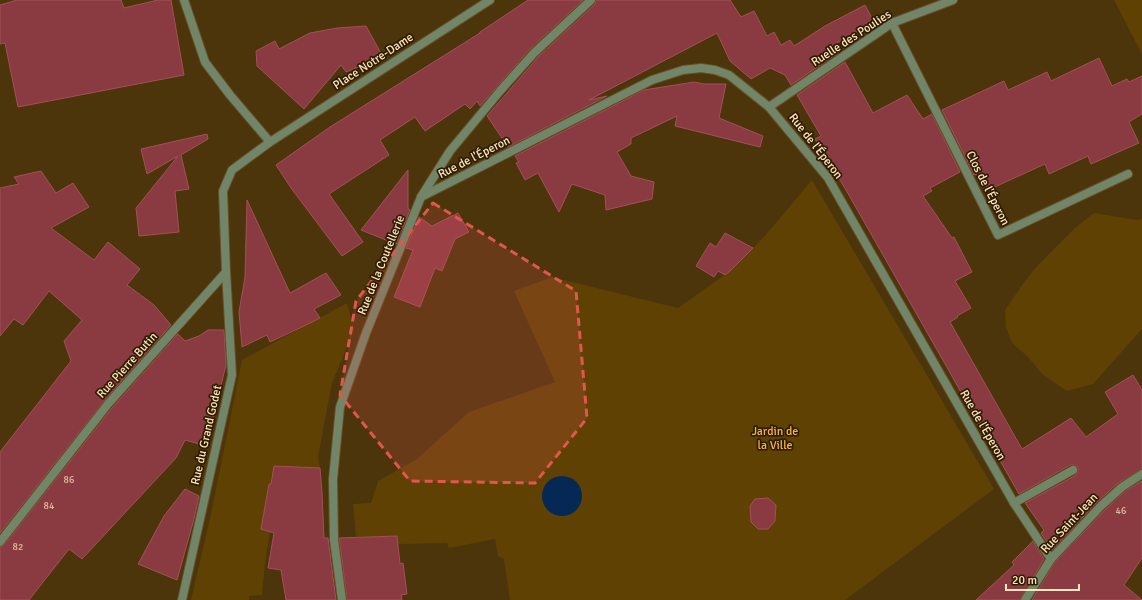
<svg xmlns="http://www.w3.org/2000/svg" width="1142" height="600" viewBox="0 0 1142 600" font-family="Signika,sans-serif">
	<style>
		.green { fill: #604104 }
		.water { fill: #062855 }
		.building { fill: #8a3b42; stroke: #a25156 }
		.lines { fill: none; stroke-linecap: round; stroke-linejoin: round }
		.service-casing { stroke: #685028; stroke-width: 10 }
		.minor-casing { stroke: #685028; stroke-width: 10 }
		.tertiary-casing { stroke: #685028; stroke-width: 10 }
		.service { stroke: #718569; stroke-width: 8 }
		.minor { stroke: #718569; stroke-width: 8 }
		.tertiary { stroke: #718569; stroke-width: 8 }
		.marked { fill: #e0574e; fill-opacity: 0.2; stroke: #e0574e; stroke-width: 3; stroke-dasharray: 8 5; stroke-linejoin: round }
		.labels { text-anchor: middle; stroke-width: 3.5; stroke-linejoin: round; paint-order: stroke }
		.number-label { font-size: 10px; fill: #e1baa2 }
		.street-label { font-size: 12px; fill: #fee5c2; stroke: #2f1d00 }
		.park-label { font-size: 12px; fill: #f7b649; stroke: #2f1d00 }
	</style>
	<rect width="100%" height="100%" fill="#4c340b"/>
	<g class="green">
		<polygon points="1114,0 1142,0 1142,54"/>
		<polygon points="812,180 994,489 845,600 510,600 504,559 498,556 495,539 449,548 447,543 398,544 397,536 356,537 353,504 371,503 378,481 417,459 469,412 555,382 514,291 552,277 678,308 730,271 764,237"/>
		<polygon points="1094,213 1137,220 1142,219 1142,329 1093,384 1067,391 1043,375 1028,357 1012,343 1006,327 1005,310 1025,281 1038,265 1075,228"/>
		<polygon points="347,303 354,330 332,383 318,457 320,468 275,466 271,484 269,484 261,529 270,532 265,563 262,595 249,596 249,600 191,600 211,514 242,360"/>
	</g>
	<circle class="water" cx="562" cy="496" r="20"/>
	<g class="building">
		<polygon points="17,0 121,0 124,8 158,0 171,0 184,75 18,107 5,43 0,44 0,5"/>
		<polygon points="528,0 583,0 530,49 480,106 477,101 470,109 465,104 425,131 415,117 380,140 389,155 329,194 363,242 342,256 291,188 276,165 330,127 480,33 480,32"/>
		<polygon points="596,0 730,0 741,17 754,11 767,36 774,32 781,45 790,40 794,46 825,26 865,5 874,22 835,44 839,52 791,85 785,75 770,68 751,79 730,61 717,33 589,100 607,96 508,147 487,116 538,57 595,4"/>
		<polygon points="366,26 383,57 346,72 341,65 304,109 257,66 256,51 275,41 279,49 310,33 337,28"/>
		<polygon points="1099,58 1112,86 1127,79 1129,82 1142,76 1142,114 1129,122 1139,143 1091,164 1088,156 1049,174 1045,164 988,190 980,173 974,175 942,110 1004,81 1008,90 1047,72 1051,81"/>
		<polygon points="845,62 873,113 907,95 923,119 932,114 960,172 930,188 932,191 923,196 952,238 954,237 972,272 955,281 971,308 957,316 958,317 950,322 1022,449 1071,418 1086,437 1118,414 1105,392 1133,375 1142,390 1142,469 1118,483 1097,502 1052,550 1041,533 1044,530 1025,503 1076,475 1078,470 1078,467 1073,465 1070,465 1019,494 846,190 815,139 821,136 797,95"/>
		<polygon points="694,82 704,84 726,84 719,118 763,136 760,147 675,126 677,116 631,138 631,144 617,152 631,176 654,182 652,199 606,210 605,195 572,184 559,212 538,173 525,180 516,163 519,162 515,156 644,90"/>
		<polygon points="207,134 208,139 181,155 189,189 175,191 179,232 139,236 136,208 178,156 147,174 141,149"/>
		<polygon points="408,170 408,208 410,210 396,244 361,230"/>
		<polygon points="41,171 56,193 73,183 89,207 51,228 94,260 108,242 140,269 127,285 154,305 171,325 104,401 0,533 0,452 71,361 64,341 82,320 49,291 23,325 14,319 0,336 0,188 19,184 14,177"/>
		<polygon points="247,200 290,293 326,273 341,295 314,309 320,318 302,327 270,342 267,335 242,347 239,312 245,277"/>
		<polygon points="458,213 469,232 455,239 442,271 435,268 420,307 394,297 413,250 406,248 419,217 432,226"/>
		<polygon points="725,233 753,248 730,271 725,275 718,271 714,277 696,266 710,243 716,247"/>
		<polygon points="208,330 224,330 226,365 206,446 185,440 176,458 82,559 69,549 29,600 0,600 0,547 4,545 112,408 178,334 185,341 199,336"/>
		<polygon points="274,466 320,468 322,492 324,538 328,538 336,600 286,600 281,570 268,568 274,533 261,529 269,484 271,484"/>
		<polygon points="1142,481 1142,558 1124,585 1142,600 1032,600 1055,562 1105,510 1125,491"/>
		<polygon points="185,489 199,496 194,519 177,580 138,564 164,516"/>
		<polygon points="768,498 776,505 775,521 768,529 758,529 751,522 750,506 755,499"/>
		<polygon points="397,536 400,564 403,563 407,594 401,595 402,600 347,600 339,538"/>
		<polygon points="1033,541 1044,559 1020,600 976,600 1014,565 1012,562"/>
	</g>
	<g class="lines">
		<defs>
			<g id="service">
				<polyline points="892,23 998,235 1128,174"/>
				<polyline points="769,107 892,23 953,0"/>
				<polyline points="1014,503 1073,470"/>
			</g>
			<g id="minor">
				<polyline points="184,0 205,62 230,95 270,142"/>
				<polyline points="421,197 652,80 683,70 701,68 715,70 729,75 769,107 828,178 1014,503 1051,559"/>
				<polyline points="0,542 108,404 226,272 223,191 232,170 270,142 490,0"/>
				<polyline points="182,600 232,375 226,272"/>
				<polyline points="342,600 334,540 333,479 340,407 366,333 421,197 450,151 500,91 534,53 591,0"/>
			</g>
			<polyline id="tertiary" points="1025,600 1051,559 1101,506 1122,487 1142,474"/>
		</defs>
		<use href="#service" class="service-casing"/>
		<use href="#minor" class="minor-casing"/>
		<use href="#tertiary" class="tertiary-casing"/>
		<use href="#service" class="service"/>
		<use href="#minor" class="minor"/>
		<use href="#tertiary" class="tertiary"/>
	</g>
	<path class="marked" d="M433 203 576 291 587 418 535 483 410 481 340 395 356 301Z"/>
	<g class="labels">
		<g class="number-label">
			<text x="69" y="483">86</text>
			<text x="49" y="509">84</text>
			<text x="1121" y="514">46</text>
			<text x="18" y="550">82</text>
		</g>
		<g class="street-label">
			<text transform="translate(851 38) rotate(-33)" y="4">Ruelle des Poulies</text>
			<text transform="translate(373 61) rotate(-33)" y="4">Place Notre-Dame</text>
			<text transform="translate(816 146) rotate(52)" y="4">Rue de l'Éperon</text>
			<text transform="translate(474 157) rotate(-27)" y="4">Rue de l'Éperon</text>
			<text transform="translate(988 188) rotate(63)" y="4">Clos de l'Éperon</text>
			<text transform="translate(381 265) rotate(-68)" y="4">Rue de la Coutellerie</text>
			<text transform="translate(127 365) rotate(-48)" y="4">Rue Pierre Butin</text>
			<text transform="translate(983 425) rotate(60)" y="4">Rue de l'Éperon</text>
			<text transform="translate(206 435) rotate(-77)" y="4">Rue du Grand Godet</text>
			<text transform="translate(1069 523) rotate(-47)" y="4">Rue Saint-Jean</text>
		</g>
		<g class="park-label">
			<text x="775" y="435">Jardin de<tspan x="775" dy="14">la Ville</tspan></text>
		</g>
	</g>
	<path d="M1006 584v6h73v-6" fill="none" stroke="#fee5c2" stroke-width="2"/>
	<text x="1012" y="584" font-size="12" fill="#fee5c2" stroke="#2f1d00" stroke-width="3" paint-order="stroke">20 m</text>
</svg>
